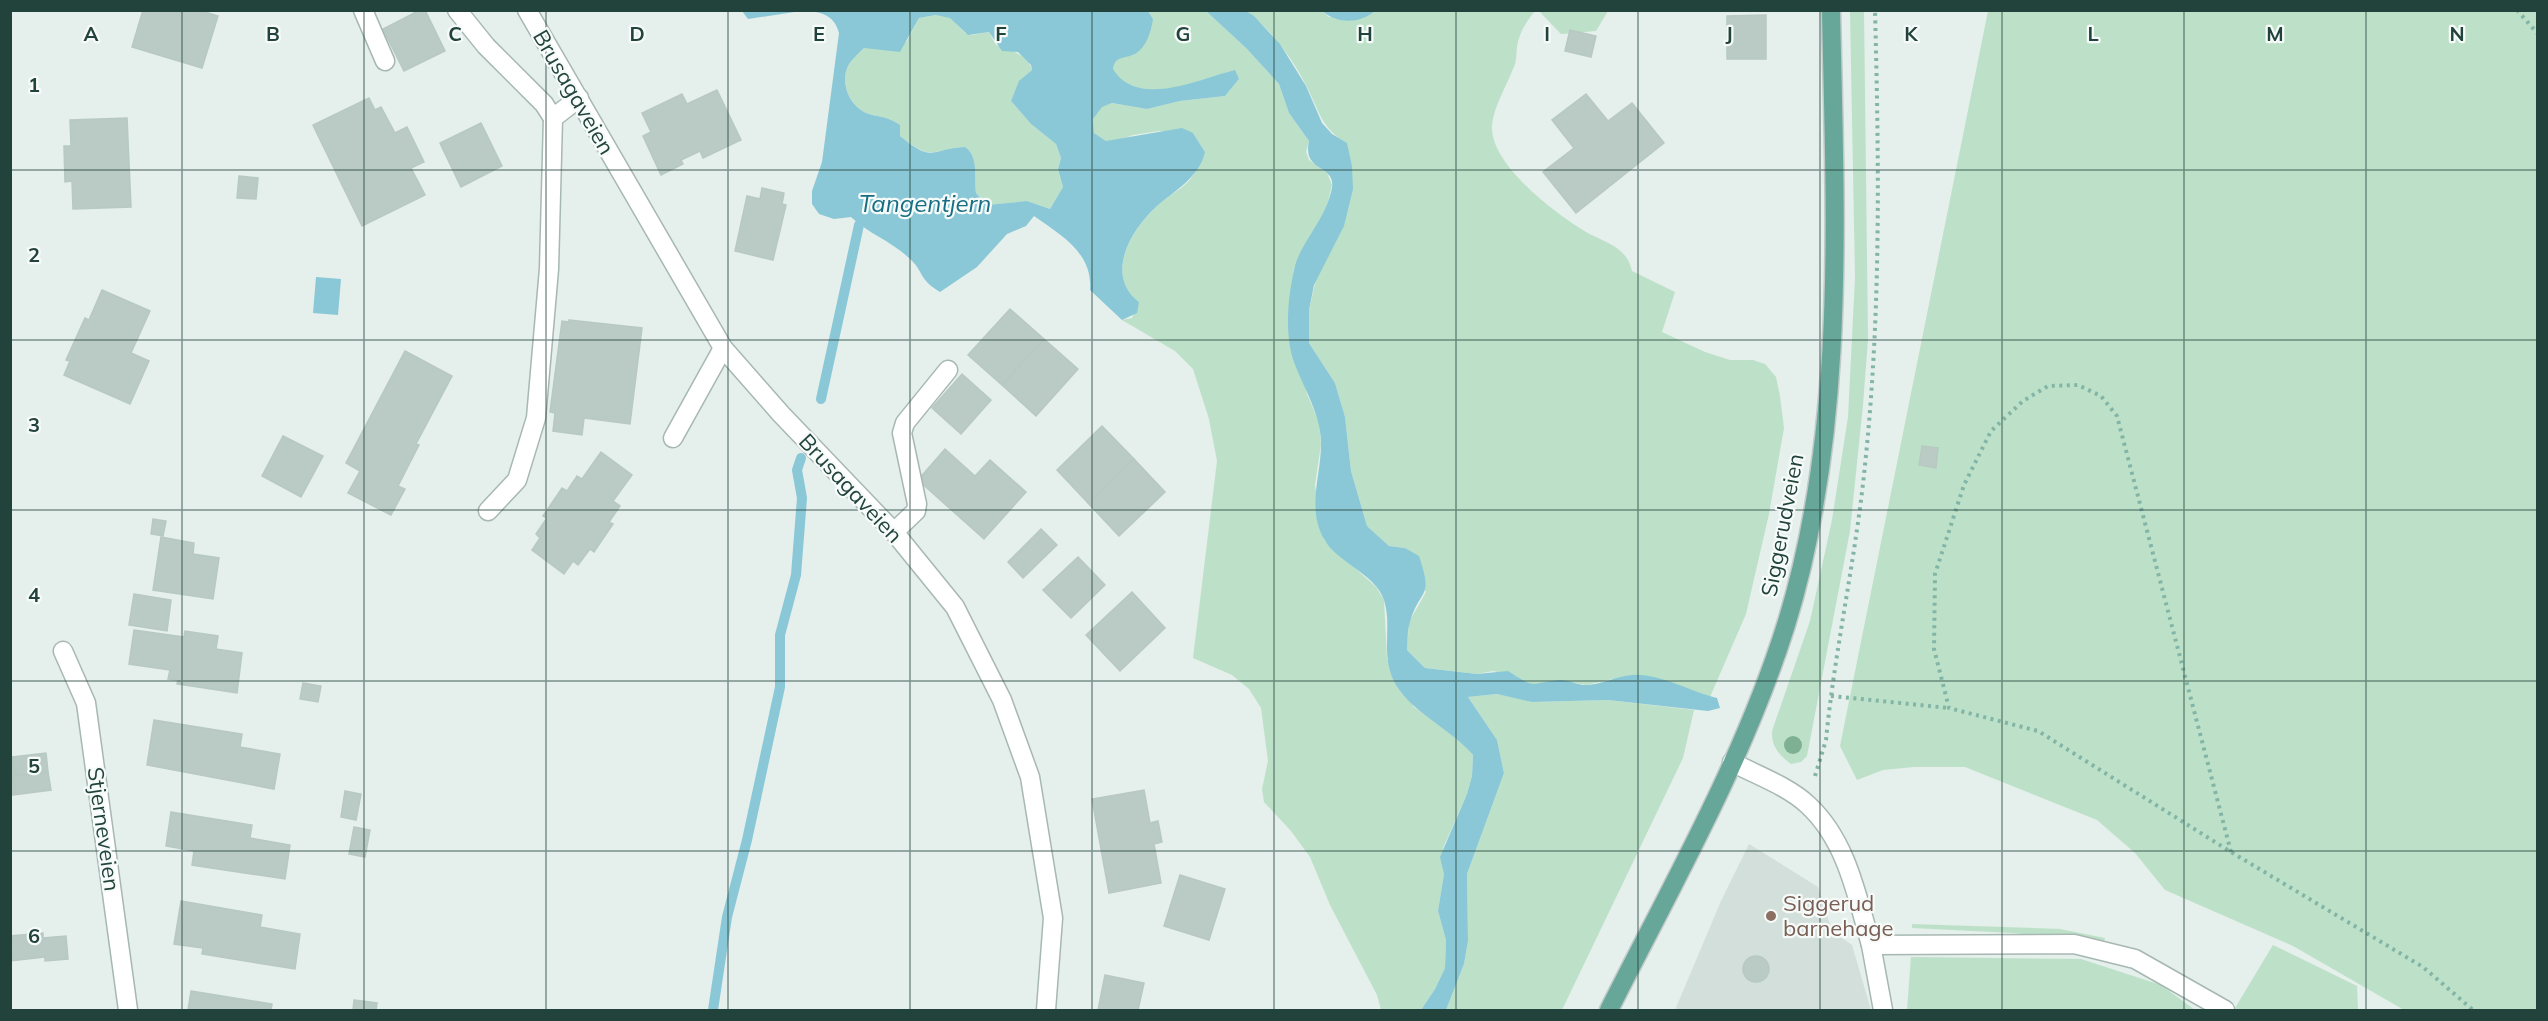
<svg xmlns="http://www.w3.org/2000/svg" width="2548" height="1021" viewBox="0 0 2548 1021" font-family="Mulish,sans-serif">
	<style>
		.built { fill: #d3dfda }
		.green { fill: #bde1c8 }
		.water { fill: #8ac8d7; fill-rule: evenodd }
		.lines { fill: none; stroke-linecap: round; stroke-linejoin: round }
		.stream { stroke: #8ac8d7; stroke-width: 10 }
		.building { fill: #bacac4; stroke: #b7c9c2; stroke-width: 1.5 }
		.minor-casing { stroke: #a7b8b3; stroke-width: 21 }
		.major-casing { stroke: #c1cac8; stroke-width: 21 }
		.path { stroke: #83b5a7; stroke-width: 4; stroke-dasharray: 3 4.5; stroke-linecap: butt }
		.minor { stroke: #fff; stroke-width: 18 }
		.major { stroke: #67a799; stroke-width: 18 }
		.tree { fill: #7eb094 }
		.grid { fill: none; stroke: #22433b; stroke-width: 1.5; stroke-opacity: 0.55 }
		.education-dot { fill: #8d6e63; stroke: #f6fbf9; stroke-width: 2 }
		.labels { text-anchor: middle; stroke-width: 4.5; stroke-linejoin: round; paint-order: stroke }
		.street-label { font-size: 22px; fill: #22433b; stroke: #f6fbf9 }
		.education-label { font-size: 22px; fill: #785e54; stroke: #f6fbf9; text-anchor: start }
		.water-label { font-size: 24px; font-style: italic; fill: #176d84; stroke: #f6fbf9 }
		.grid-label { font-size: 20px; text-anchor: middle; font-weight: bold; fill: #22433b; stroke: #f6fbf9; stroke-width: 4.5; stroke-linejoin: round; paint-order: stroke }
	</style>
	<rect width="100%" height="100%" fill="#e5efeb"/>
	<polygon class="built" points="1749,844 1818,887 1832,931 1852,945 1871,1010 1675,1010 1721,901"/>
	<g class="green">
		<path d="M1148 11H1206L1246 48 1279 84 1289 113 1309 141 1306 152 1309 160 1327 173 1332 185 1327 206 1294 268 1288 317 1307 394 1319 422 1321 444 1315 485 1324 540 1376 587 1384 600 1387 659 1414 707 1456 736 1473 755 1472 776 1467 794 1443 848 1444 874 1438 911 1446 940 1445 968 1435 989 1421 1010H1381L1377 995 1330 905 1310 857 1291 831 1264 802 1262 789 1268 761 1261 708 1249 689 1232 675 1193 658 1217 461 1209 419 1193 369 1175 351 1122 320 1132 318 1139 302C1104 275 1131 231 1156 207 1166 197 1179 191 1189 181 1196 173 1200 161 1205 152L1193 133 1159 131 1133 135 1115 142 1106 141 1094 133 1093 119 1102 106 1112 103 1147 109 1180 101 1225 96 1239 79 1229 72C1208 81 1160 94 1137 89 1126 87 1118 79 1112 69 1115 57 1124 57 1134 55L1153 19Z"/>
		<path d="M1246 11H1322L1329 17 1375 11H1535C1526 22 1519 33 1517 47 1516 55 1517 62 1513 69 1506 87 1494 106 1492 125 1489 164 1556 214 1586 232 1606 243 1627 247 1632 271L1675 292 1662 332 1705 352 1730 360H1753L1765 364 1776 377 1780 396 1784 428 1769 514 1746 614 1710 697 1659 680 1632 675 1586 685 1560 680 1536 685 1522 682 1516 676 1493 671 1477 674 1425 668 1407 650 1409 622 1426 592 1405 548 1389 546 1367 526 1351 471 1345 417 1335 383 1309 343V310L1347 144C1321 127 1320 113 1307 87 1293 59 1271 29 1246 11Z"/>
		<polygon points="1539,11 1608,11 1596,31 1561,34"/>
		<path d="M1850 11H1864L1868 340 1863 405 1850 531 1807 756 1801 762 1791 764C1779 755 1771 746 1772 731L1810 621 1832 520 1848 417 1855 278Z"/>
		<polygon points="1988,11 2537,11 2537,1010 2404,1010 2293,946 2165,890 2135,853 2097,820 1965,767 1914,767 1883,770 1857,780 1840,746"/>
		<path d="M936 15 950 17 965 33 972 35 989 32 996 45C1009 50 1028 54 1032 70L1024 77 1011 101 1031 124 1056 144 1061 158 1058 169 1063 187 1050 209 1027 201 988 205 976 193C974 178 979 156 965 147 928 149 935 163 900 136V125C884 114 875 118 864 112 849 103 840 83 848 66 851 60 859 53 864 48L874 47 893 51 907 41 919 18Z"/>
		<polygon points="1498,694 1532,702 1608,700 1694,710 1683,758 1562,1010 1446,1010 1464,964 1468,941 1467,874 1504,773 1497,740 1468,697"/>
		<polygon points="1912,924 2060,929 2105,938 2104,942 2013,933 1912,928"/>
		<polygon points="2273,945 2357,986 2358,1010 2239,1010 2235,1008"/>
		<polygon points="1911,957 2081,959 2161,985 2195,1010 1907,1010"/>
	</g>
	<g class="water">
		<polygon points="742,11 742,10 801,11 748,19"/>
		<path d="M810 11H1148L1153 19C1151 31 1147 47 1135 54 1126 59 1115 55 1113 69 1137 109 1199 79 1235 70L1239 79 1225 96 1180 101 1147 109 1112 103 1102 107 1093 119 1094 133 1106 141 1182 128 1193 133 1205 152C1199 178 1175 190 1156 207 1131 230 1104 275 1139 302L1137 313 1122 320 1090 290C1093 253 1061 235 1034 216L1026 226 1007 234 977 267 940 292C918 279 924 271 909 258 891 241 869 234 851 217L834 219 819 214 812 204V191L822 162 839 33C835 18 826 13 810 11ZM936 15 950 18 968 35 989 32 1002 51 1018 52 1031 65 1032 70 1019 81 1011 101 1031 124 1056 144 1061 158 1058 169 1063 187 1050 209 1027 201 987 205 976 193C974 178 979 156 965 147 928 149 935 164 900 136V125C884 114 876 118 864 112 849 104 840 83 848 66 851 60 859 53 864 48L900 52 919 18Z"/>
		<path d="M1206 11H1246L1254 16 1280 44 1306 86 1322 123 1332 134 1347 143 1352 166 1353 189 1344 226 1314 285 1309 310V343L1335 383 1345 417 1351 471 1367 526 1389 546 1405 548 1419 556C1434 600 1420 587 1410 622 1407 630 1408 642 1407 650L1425 668 1477 674 1508 671C1537 689 1526 684 1559 680 1567 679 1577 685 1586 685 1602 685 1616 676 1632 675 1659 673 1691 692 1717 698L1720 708 1708 711 1608 700 1532 702 1497 694 1468 697 1497 740 1504 773 1467 874 1468 941 1464 964 1446 1010H1421L1435 989 1445 968 1446 940 1438 911 1444 874 1440 857 1467 794 1472 776 1473 755C1450 728 1414 714 1396 685 1379 655 1393 628 1384 600 1375 573 1337 563 1324 539 1306 507 1322 474 1321 441 1320 410 1301 385 1292 356 1285 330 1288 297 1294 270 1299 244 1326 220 1332 188 1336 164 1302 173 1309 141L1289 113 1279 84 1246 48Z"/>
		<path d="M1322 11H1375C1359 24 1338 24 1322 11Z"/>
		<polygon points="316,277 341,279 338,315 313,313"/>
	</g>
	<g class="lines">
		<g class="stream">
			<polyline points="821,399 859,225"/>
			<polyline points="713,1010 727,917 747,840 780,687 780,635 796,575 802,498 797,470 801,458"/>
		</g>
	</g>
	<g class="building">
		<polygon points="143,10 199,10 218,16 202,68 132,47"/>
		<polygon points="420,10 425,10 445,51 404,71 383,29"/>
		<polygon points="1766,15 1766,59 1727,59 1727,16"/>
		<polygon points="1570,30 1596,36 1591,57 1565,51"/>
		<polygon points="717,90 741,140 703,158 700,151 681,160 683,164 661,175 643,136 651,132 642,113 682,94 687,104"/>
		<polygon points="1586,94 1608,121 1632,103 1664,143 1576,213 1543,172 1574,148 1552,120"/>
		<polygon points="369,98 375,110 381,107 395,133 407,127 424,162 411,168 425,195 362,226 313,125"/>
		<polygon points="127,118 131,207 73,209 72,181 65,182 64,146 71,146 70,120"/>
		<polygon points="481,123 502,166 461,187 440,143"/>
		<polygon points="239,176 258,178 256,199 237,198"/>
		<polygon points="762,188 784,193 782,204 786,205 773,260 735,251 747,196 760,199"/>
		<polygon points="102,290 150,311 131,353 149,361 130,404 64,375 70,361 66,360 85,318 89,320"/>
		<polygon points="1010,309 1044,339 1002,385 968,355"/>
		<polygon points="569,320 642,328 630,424 584,418 582,435 553,431 555,413 550,412 562,321 569,322"/>
		<polygon points="1044,339 1078,369 1036,416 1002,385"/>
		<polygon points="405,351 452,376 416,444 419,445 398,486 405,489 391,515 348,493 360,471 346,463"/>
		<polygon points="962,374 991,400 961,434 932,408"/>
		<polygon points="1102,426 1134,459 1088,503 1057,470"/>
		<polygon points="283,436 323,456 301,497 262,476"/>
		<polygon points="1922,446 1938,448 1936,468 1919,465"/>
		<polygon points="945,449 975,476 990,460 1026,492 984,539 918,480"/>
		<polygon points="601,452 632,475 613,501 620,506 609,522 613,524 594,552 590,549 578,565 573,561 564,574 532,550 540,538 536,534 547,518 543,516 562,488 567,491 577,476 582,479"/>
		<polygon points="1134,459 1165,492 1119,536 1088,503"/>
		<polygon points="153,519 166,521 163,536 151,534"/>
		<polygon points="1041,529 1057,545 1023,578 1008,562"/>
		<polygon points="161,537 194,543 193,554 219,558 213,599 153,590"/>
		<polygon points="1078,557 1105,585 1071,618 1043,590"/>
		<polygon points="1132,592 1165,628 1120,671 1086,635"/>
		<polygon points="134,594 171,600 167,631 129,625"/>
		<polygon points="134,630 184,637 185,631 218,636 216,649 242,653 237,693 177,684 178,680 168,679 170,670 129,664"/>
		<polygon points="303,683 321,686 318,702 300,699"/>
		<polygon points="154,720 242,734 240,747 280,754 274,789 147,765"/>
		<polygon points="46,753 48,772 16,776 13,757"/>
		<polygon points="10,756 13,757 16,776 10,777"/>
		<polygon points="48,772 51,790 13,795 15,793 14,776"/>
		<polygon points="14,776 15,793 10,794 10,777"/>
		<polygon points="1144,790 1150,823 1158,821 1162,842 1154,844 1161,883 1109,893 1092,799"/>
		<polygon points="345,791 361,794 356,820 341,817"/>
		<polygon points="171,812 252,825 250,838 290,845 285,879 192,865 194,851 166,846"/>
		<polygon points="354,827 370,830 365,857 349,854"/>
		<polygon points="1180,875 1225,889 1209,940 1164,926"/>
		<polygon points="181,901 262,915 260,927 300,934 295,969 202,954 203,948 174,944"/>
		<polygon points="43,933 43,938 66,936 68,959 45,961 45,957 10,961 10,936"/>
		<circle cx="1756" cy="969" r="13"/>
		<polygon points="1105,975 1144,983 1138,1010 1098,1010"/>
		<polygon points="191,991 272,1004 271,1010 188,1010"/>
		<polygon points="354,1000 377,1003 376,1010 353,1010"/>
	</g>
	<g class="lines">
		<defs>
			<g id="minor">
				<polyline points="363,10 385,61"/>
				<polyline points="457,10 486,46 544,104 553,118"/>
				<polyline points="527,10 723,348 781,414 894,532 955,607 1002,700 1030,777 1053,918 1046,1010"/>
				<polyline points="673,438 723,348"/>
				<polyline points="488,511 517,480 536,418 549,269 553,118 579,98"/>
				<polyline points="894,532 916,511 917,504 902,433 905,423 948,370"/>
				<polyline points="63,651 86,703 128,1010"/>
				<path d="M1732 762C1756 775 1788 786 1808 805 1847 841 1857 897 1871 945L2074 944 2135 959 2225 1010"/>
				<polyline points="1871,945 1883,1010"/>
			</g>
			<path id="major" d="M1609 1010C1672 885 1744 759 1786 625 1847 428 1835 214 1831 10"/>
		</defs>
		<use href="#minor" class="minor-casing"/>
		<use href="#major" class="major-casing"/>
		<g class="path">
			<polyline points="2517,10 2538,34"/>
			<polyline points="1831,696 1949,708"/>
			<path d="M1815 776 1826 740C1835 648 1856 557 1865 465 1881 313 1879 163 1875 10"/>
			<polyline points="2231,852 2117,416 2101,396 2078,385 2048,386 2023,401 1991,431 1964,485 1935,574 1934,649 1949,708 2038,731 2231,852 2423,967 2473,1010"/>
		</g>
		<use href="#minor" class="minor"/>
		<use href="#major" class="major"/>
	</g>
	<circle class="tree" cx="1793" cy="745" r="9"/>
	<path class="grid" d="M182 10V1010M364 10V1010M546 10V1010M728 10V1010M910 10V1010M1092 10V1010M1274 10V1010M1456 10V1010M1638 10V1010M1820 10V1010M2002 10V1010M2184 10V1010M2366 10V1010M10 170H2538M10 340H2538M10 510H2538M10 681H2538M10 851H2538"/>
	<circle class="education-dot" cx="1771" cy="916" r="6"/>
	<g class="labels">
		<g class="street-label">
			<text transform="translate(574 92) rotate(60)" y="8">Brusagaveien</text>
			<text transform="translate(851 488) rotate(47)" y="8">Brusagaveien</text>
			<text transform="translate(1782 525) rotate(-79)" y="8">Siggerudveien</text>
			<text transform="translate(104 829) rotate(82)" y="8">Stjerneveien</text>
		</g>
		<g class="education-label">
			<text x="1783" y="911">Siggerud<tspan x="1783" dy="25">barnehage</tspan></text>
		</g>
		<g class="water-label">
			<text x="925" y="212">Tangentjern</text>
		</g>
	</g>
	<g class="grid-label">
		<text x="91" y="41">A</text>
		<text x="273" y="41">B</text>
		<text x="455" y="41">C</text>
		<text x="637" y="41">D</text>
		<text x="819" y="41">E</text>
		<text x="1001" y="41">F</text>
		<text x="1183" y="41">G</text>
		<text x="1365" y="41">H</text>
		<text x="1547" y="41">I</text>
		<text x="1729" y="41">J</text>
		<text x="1911" y="41">K</text>
		<text x="2093" y="41">L</text>
		<text x="2275" y="41">M</text>
		<text x="2457" y="41">N</text>
		<text x="34" y="92">1</text>
		<text x="34" y="262">2</text>
		<text x="34" y="432">3</text>
		<text x="34" y="602">4</text>
		<text x="34" y="773">5</text>
		<text x="34" y="943">6</text>
	</g>
	<rect width="2548" height="1021" fill="none" stroke="#22433b" stroke-width="24"/>
</svg>
